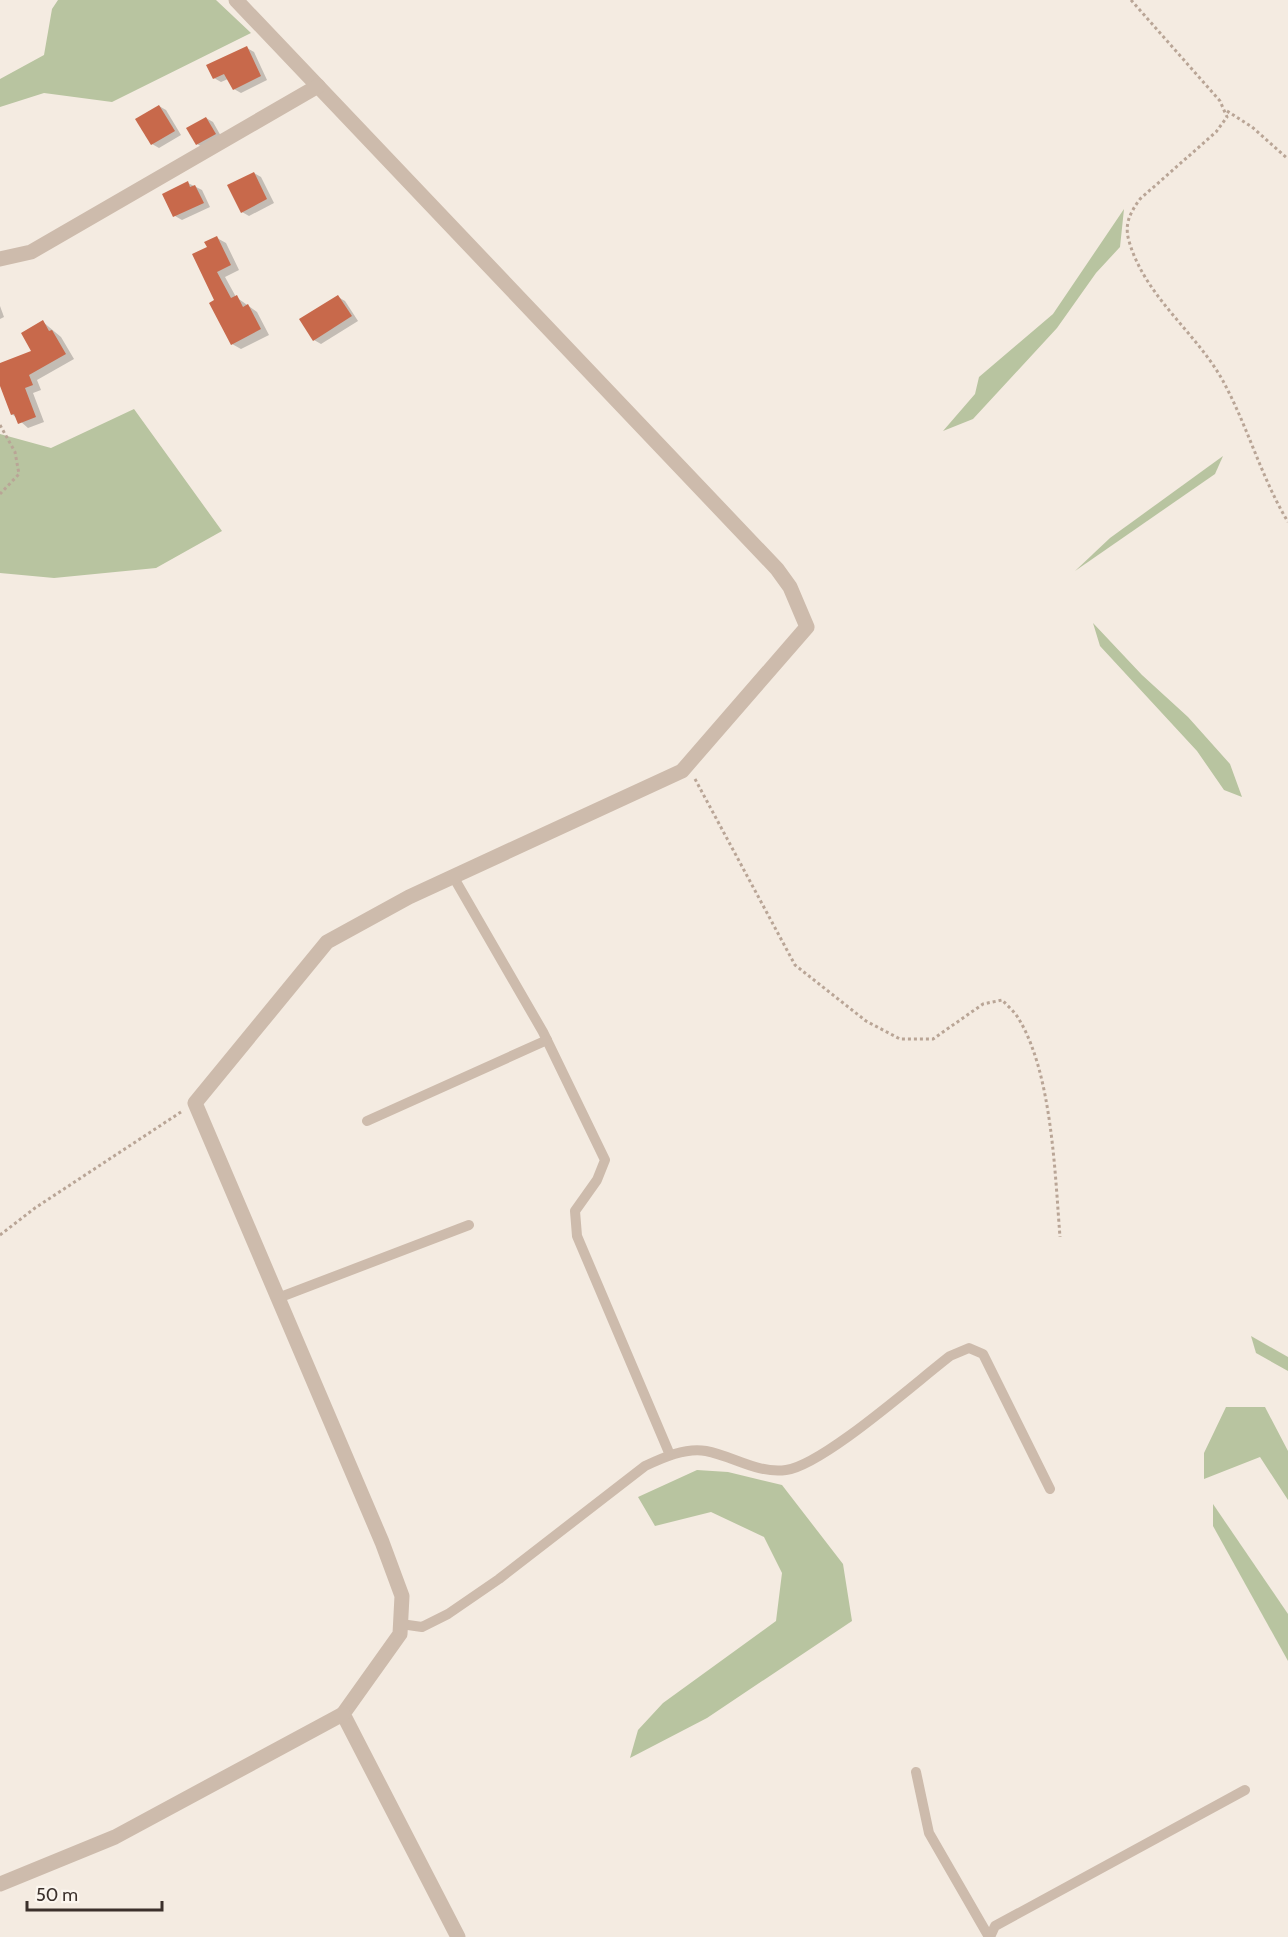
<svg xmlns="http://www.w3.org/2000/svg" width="1288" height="1937" viewBox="0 0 1288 1937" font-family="Cabin,sans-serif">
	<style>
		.green { fill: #b8c4a0 }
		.shadow { fill: #0003 }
		.building { fill: #c8694b }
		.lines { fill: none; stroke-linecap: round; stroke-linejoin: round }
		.path { stroke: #b9a596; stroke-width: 3; stroke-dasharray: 3 3; stroke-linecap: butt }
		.service { stroke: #cdbbac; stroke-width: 10 }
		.minor { stroke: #cdbbac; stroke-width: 15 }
	</style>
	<rect width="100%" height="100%" fill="#f4ebe1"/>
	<g class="green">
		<polygon points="58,0 216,0 251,33 112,102 44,93 0,107 0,79 44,55 52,9"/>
		<polygon points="1124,209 1120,247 1096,273 1057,328 973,419 943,431 975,394 979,377 1053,314"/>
		<polygon points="134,409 222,531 156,568 54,578 0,573 0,434 51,448"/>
		<polygon points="1223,456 1215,474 1075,571 1110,538"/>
		<polygon points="1093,623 1142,675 1188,717 1230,764 1242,797 1224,790 1197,751 1100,646"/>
		<polygon points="1251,1336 1288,1357 1288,1371 1256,1353"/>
		<polygon points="1226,1407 1265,1407 1288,1451 1288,1500 1260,1457 1204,1479 1204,1453"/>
		<polygon points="697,1470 728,1472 782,1485 843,1564 852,1621 707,1718 630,1758 638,1730 663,1703 776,1621 782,1573 764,1537 711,1512 655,1526 638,1497"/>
		<polygon points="1213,1504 1288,1614 1288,1661 1213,1526"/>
	</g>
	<g class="shadow">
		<polygon points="247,48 254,52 267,80 241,93 234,89 228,79 221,82 214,78"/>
		<polygon points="159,106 166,110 181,135 159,148 152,144"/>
		<polygon points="206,118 213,122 222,138 204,148 197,144"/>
		<polygon points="254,173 261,177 274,203 249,216 242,212"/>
		<polygon points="188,183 202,190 210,207 182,220 175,216"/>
		<polygon points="217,238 226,243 239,270 225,277 236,297 257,312 269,335 241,349 232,344 216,301 209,248"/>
		<polygon points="338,297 345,301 358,321 321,344 314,340"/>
		<polygon points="0,306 4,317 0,319"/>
		<polygon points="43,322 61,337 74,359 37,380 41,390 33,393 44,422 28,428 12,414 0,382 0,367 34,351"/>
	</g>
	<g class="building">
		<polygon points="247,46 261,76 233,90 224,74 213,79 206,65"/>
		<polygon points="159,105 175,131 151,145 135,119"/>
		<polygon points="206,117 216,134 196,145 186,128"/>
		<polygon points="254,172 267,199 241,213 227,185"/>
		<polygon points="188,181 190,187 195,185 204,203 173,217 162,194"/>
		<polygon points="217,236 231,265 217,272 231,298 237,295 243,307 248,304 261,329 231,345 209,303 214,300 192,254 207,247 204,242"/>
		<polygon points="338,295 352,316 313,341 299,319"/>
		<polygon points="43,320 49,331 52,330 66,354 29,375 33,385 25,388 36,417 18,424 14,414 11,415 0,386 0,363 31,351 21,333"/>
	</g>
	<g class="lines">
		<g class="path">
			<path d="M1131 0 1220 101 1227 117 1216 132 1140 199C1130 213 1124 224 1129 241 1145 297 1196 332 1223 381 1248 427 1261 477 1288 522"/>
			<polyline points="1227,111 1252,127 1288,159"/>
			<polyline points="0,425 15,452 19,474 0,494"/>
			<path d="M695 779 795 965 866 1021 900 1039H933L983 1004 1002 1000C1008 1006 1016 1013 1020 1021 1052 1076 1055 1174 1060 1237"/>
			<polyline points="0,1235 35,1208 181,1112"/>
		</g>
		<g class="service">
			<polyline points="454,878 543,1032 605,1160 597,1180 575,1211 577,1236 670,1455"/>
			<polyline points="367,1121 547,1040"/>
			<polyline points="278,1298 469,1225"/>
			<path d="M401 1624 422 1627 448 1614 499 1579 645 1466C662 1458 686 1447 706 1451 733 1456 758 1474 786 1470 823 1465 916 1382 950 1356L969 1348 983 1354 1050 1489"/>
			<polyline points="916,1772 929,1833 989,1937"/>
			<polyline points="990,1937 995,1926 1245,1790"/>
		</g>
		<g class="minor">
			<polyline points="236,0 777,569 790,587 807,627 682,771 409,897 327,942 195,1103 382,1542 402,1596 400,1634 343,1714 458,1937"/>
			<polyline points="0,259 31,252 318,86"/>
			<polyline points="0,1884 115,1837 343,1714"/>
		</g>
	</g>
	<path d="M27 1901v9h135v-9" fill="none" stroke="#3b302b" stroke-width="3"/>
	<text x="36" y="1901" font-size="18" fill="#3b302b" stroke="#fbf5ee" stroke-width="4.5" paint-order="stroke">50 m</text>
</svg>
